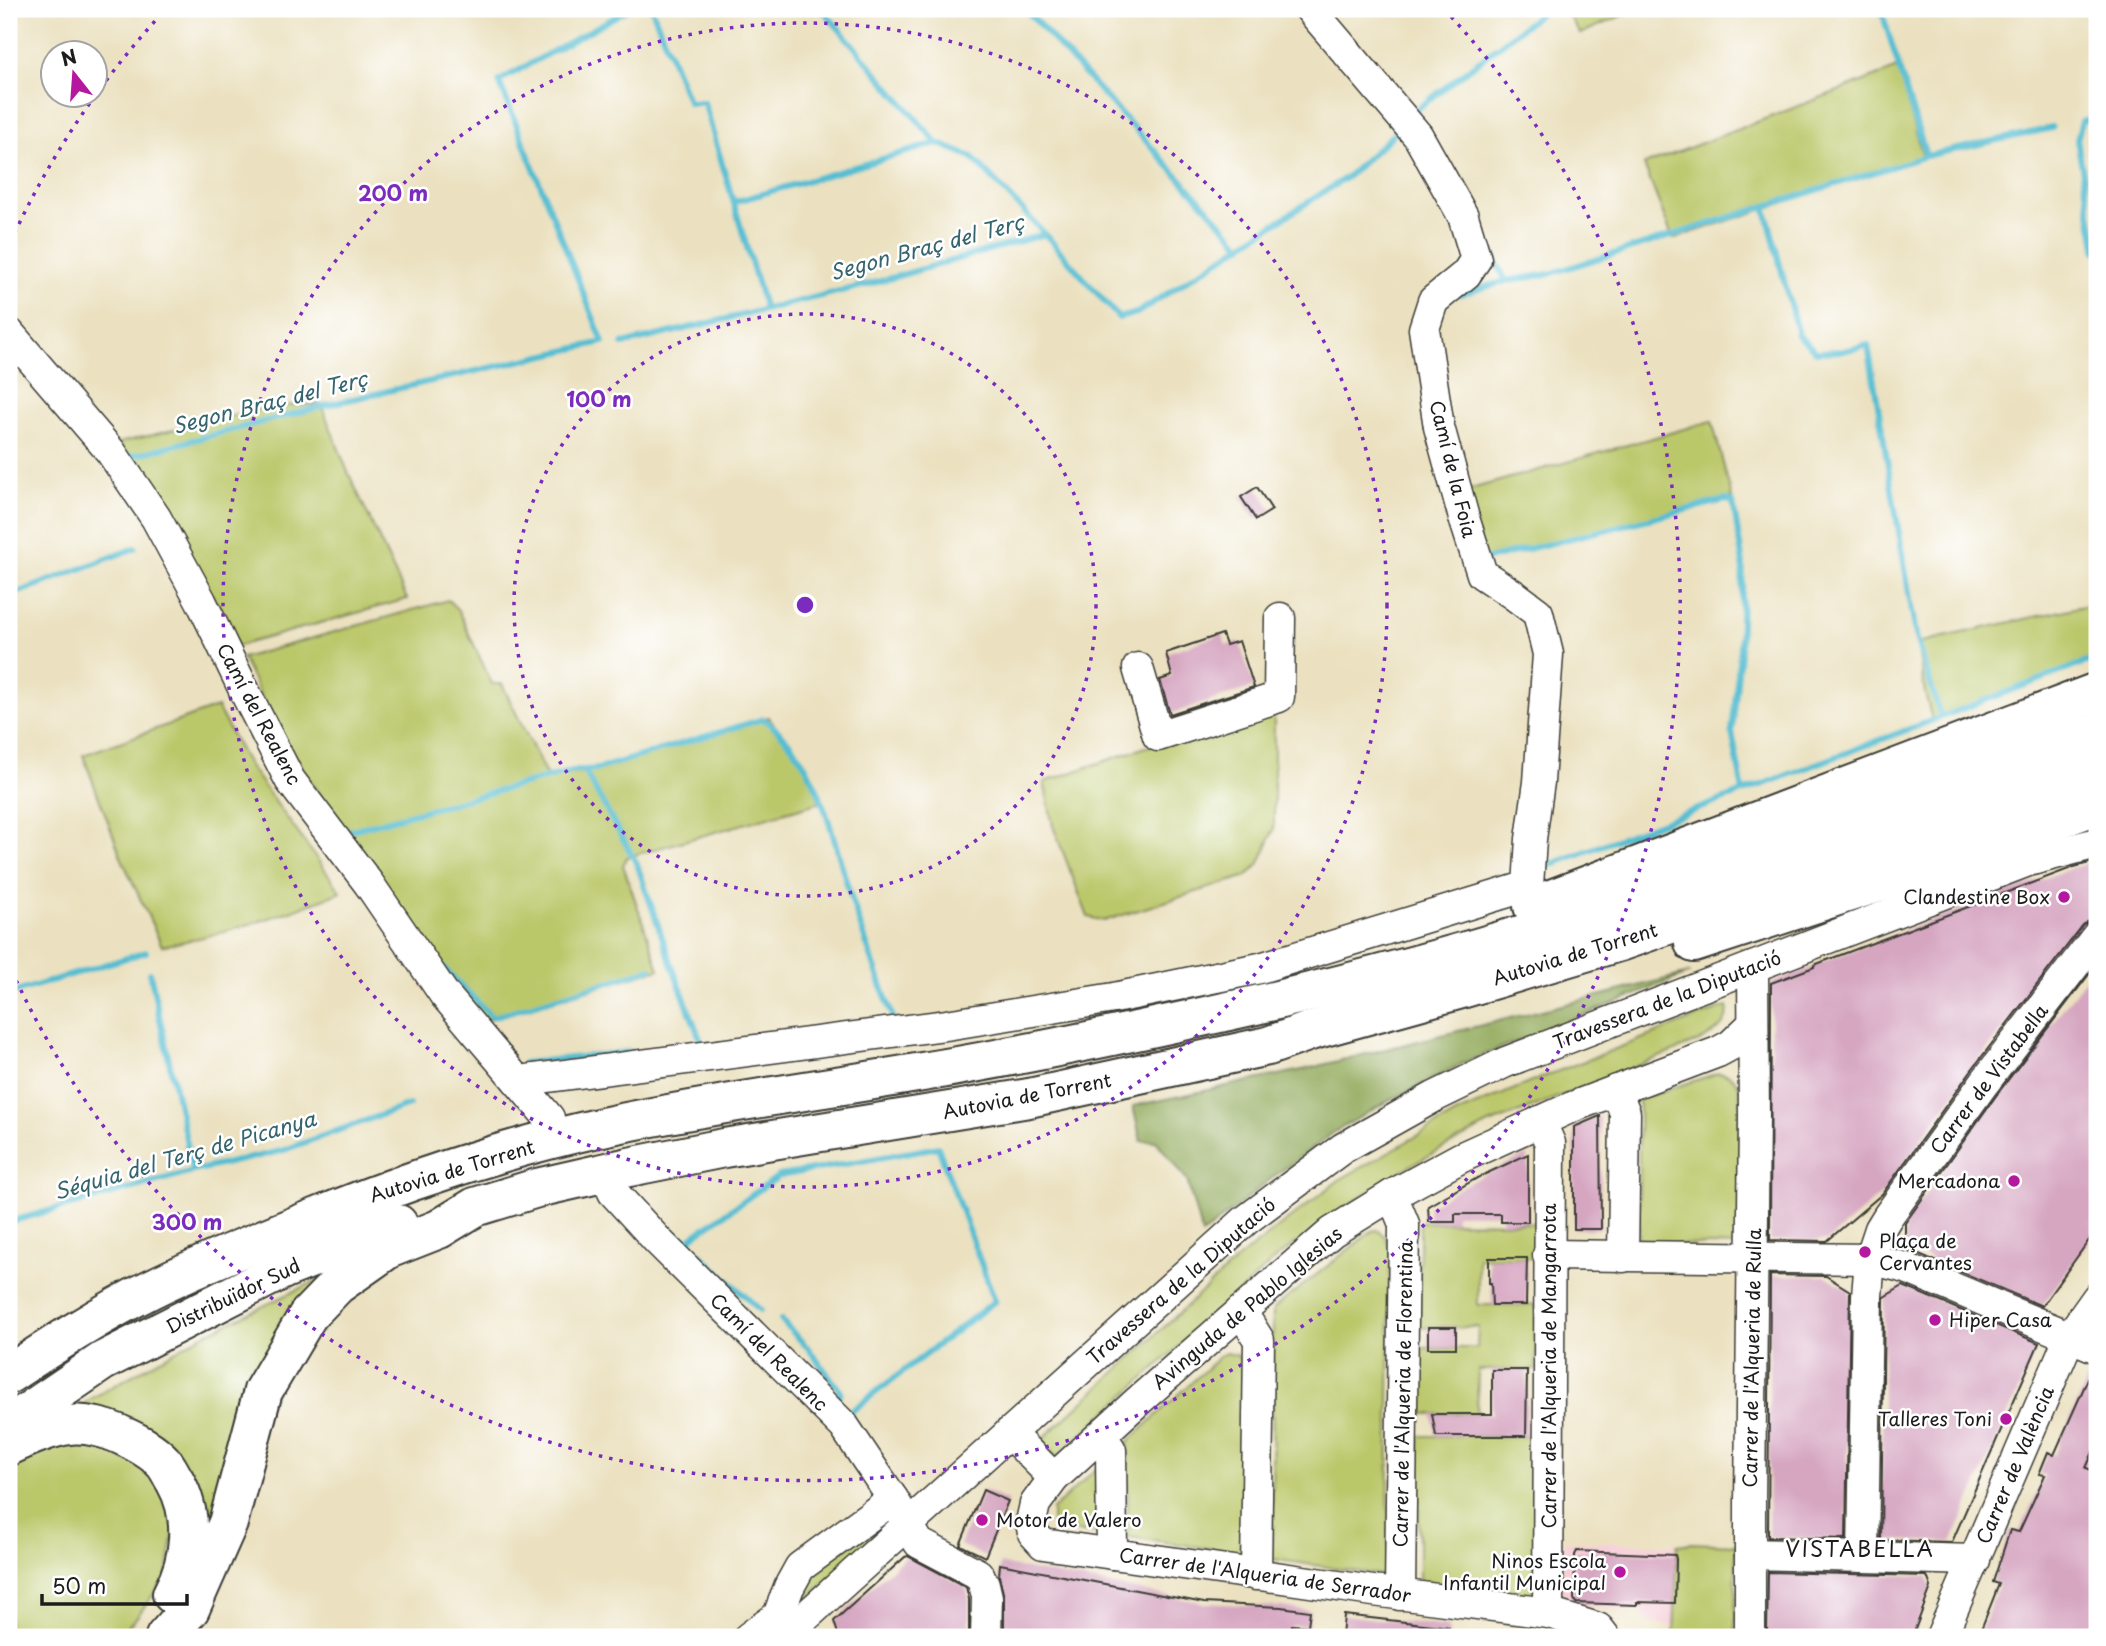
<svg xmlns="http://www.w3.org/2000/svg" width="2106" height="1646" viewBox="0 0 2106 1646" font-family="'Playpen Sans',sans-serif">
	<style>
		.built { fill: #f6cfd8 }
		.green { fill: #bbc86a; stroke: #6c7243; stroke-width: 2 }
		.forest { fill: #94ac5e; stroke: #58643d; stroke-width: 2 }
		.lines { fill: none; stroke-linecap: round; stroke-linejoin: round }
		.stream { stroke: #54bdd1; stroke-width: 6 }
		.building { fill: #d6a6c1 }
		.minor-casing { stroke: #3b3a35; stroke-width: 33 }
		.highway-casing { stroke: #3b3a35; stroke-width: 42 }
		.minor { stroke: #fff; stroke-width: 30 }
		.highway { stroke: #fff; stroke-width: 38 }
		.ring { fill: none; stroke: #7b2cbf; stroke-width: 3.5; stroke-dasharray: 3.5 7 }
		.poi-dot { fill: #b5179e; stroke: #fff; stroke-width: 2.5 }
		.labels { text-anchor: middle; stroke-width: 5; stroke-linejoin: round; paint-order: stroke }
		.street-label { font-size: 19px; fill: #1c1c1c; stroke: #fff }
		.poi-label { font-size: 19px; fill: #1c1c1c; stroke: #fff; text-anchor: end }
		.water-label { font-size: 21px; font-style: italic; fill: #35646d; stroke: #fff }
		.neighbourhood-label { font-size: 21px; letter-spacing: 2px; fill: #1c1c1c; stroke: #fff }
		.centre { fill: #7b2cbf; stroke: #fff; stroke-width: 3.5 }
		.ring-label { font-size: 21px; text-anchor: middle; font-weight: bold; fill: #7b2cbf; stroke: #fff; stroke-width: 5; stroke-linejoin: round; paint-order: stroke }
	</style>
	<rect width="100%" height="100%" fill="#fff"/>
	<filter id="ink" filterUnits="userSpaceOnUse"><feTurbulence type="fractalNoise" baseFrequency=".0143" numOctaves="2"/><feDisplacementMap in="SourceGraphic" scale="14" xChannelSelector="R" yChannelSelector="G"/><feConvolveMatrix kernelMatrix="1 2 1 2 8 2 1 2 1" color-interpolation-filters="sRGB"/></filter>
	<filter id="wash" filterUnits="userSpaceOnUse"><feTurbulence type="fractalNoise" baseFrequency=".00686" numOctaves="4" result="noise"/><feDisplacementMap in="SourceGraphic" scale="28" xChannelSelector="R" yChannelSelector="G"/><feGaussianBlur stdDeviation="1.57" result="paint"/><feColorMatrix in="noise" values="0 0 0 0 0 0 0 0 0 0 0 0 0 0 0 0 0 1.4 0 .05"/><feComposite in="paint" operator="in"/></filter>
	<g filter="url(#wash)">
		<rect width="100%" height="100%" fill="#ebe1c0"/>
		<polygon class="built" points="1564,1541 1677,1545 1674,1627 1647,1622 1644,1613 1562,1603"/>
		<g class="green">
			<polygon points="1567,9 1637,9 1580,34 1565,10"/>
			<polygon points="1898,68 1923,157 1673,239 1644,165"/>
			<polygon points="321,404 348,472 407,599 237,646 119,443 272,406"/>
			<polygon points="1712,421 1732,498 1484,559 1464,491"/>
			<polygon points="448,600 458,610 492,684 502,684 547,777 580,773 768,717 801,759 821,802 627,857 623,865 659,969 484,1021 457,989 344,831 284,742 242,658"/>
			<polygon points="2097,603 2097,659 1932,720 1925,693 1917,643"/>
			<polygon points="1274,703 1274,828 1260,863 1247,876 1104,921 1088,917 1053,826 1044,782"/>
			<path d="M217 707 247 763 341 892C286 914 220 935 162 946L122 859 83 755Z"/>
			<path d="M1728 1007C1728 1024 1718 1030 1705 1039L1487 1125 1409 1166 1363 1195 1280 1255 1057 1457 1040 1441 1239 1258 1339 1180 1458 1113 1548 1075 1719 1009Z"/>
			<path d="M1718 1073C1730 1073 1736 1078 1740 1089V1246L1639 1243V1099Z"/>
			<polygon points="1420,1222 1536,1223 1536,1258 1478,1258 1478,1305 1536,1305 1536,1370 1478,1370 1477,1414 1419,1414 1419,1348 1477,1348 1478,1327 1419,1327"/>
			<polygon points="1377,1230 1386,1237 1390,1249 1388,1576 1272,1559 1273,1309 1372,1231"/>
			<polygon points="326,1276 212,1535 200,1513 70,1411 201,1336"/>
			<polygon points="1226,1353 1236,1355 1244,1365 1244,1553 1128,1537 1128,1442 1221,1355"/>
			<polygon points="1419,1436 1535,1436 1535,1597 1419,1581"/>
			<polygon points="60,1440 91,1440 134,1457 164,1488 174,1530 167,1576 136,1618 117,1637 9,1637 9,1464"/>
			<polygon points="1097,1468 1097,1534 1052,1528 1052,1510"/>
			<polygon points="873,1524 881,1535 794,1610 803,1580"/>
			<polygon points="1691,1543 1736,1545 1735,1637 1674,1637 1677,1545"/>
		</g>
		<polygon class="forest" points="1690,973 1468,1061 1383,1104 1333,1133 1277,1174 1202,1235 1187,1180 1156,1141 1141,1141 1133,1106 1302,1070"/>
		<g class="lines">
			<g class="stream">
				<polyline points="652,9 689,103 704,102 765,309"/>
				<polyline points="822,9 937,143 972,157 1045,234"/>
				<polyline points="1025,9 1242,246"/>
				<polyline points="1881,9 1926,156"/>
				<polyline points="1411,114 1546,9"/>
				<polyline points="2097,118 2082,121 2077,140 2097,252"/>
				<polyline points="734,202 937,143"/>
				<polyline points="1765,206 1798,335 1816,352 1843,351 1868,345 1917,641 1941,717"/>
				<polyline points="1483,236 1506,281 1549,274 1926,156 2052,128"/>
				<polyline points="1460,294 1506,281"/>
				<polyline points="9,314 19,325"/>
				<polyline points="623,344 870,284 1045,234 1119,318 1137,313 1347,177 1400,128"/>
				<polyline points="126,455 128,457 335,403 603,342 499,81 629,9"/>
				<polyline points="1487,559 1725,500 1733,502 1743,564 1740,652 1732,732 1743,792"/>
				<polyline points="9,596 135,548"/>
				<polyline points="584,770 637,864 671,963 702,1044"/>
				<path d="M344 832 573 771 597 769 763 719C821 759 831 835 851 897 864 938 879 978 893 1018"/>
				<polyline points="1547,866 2097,658"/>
				<polyline points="441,965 492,1017 651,969"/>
				<polyline points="150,973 193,1171"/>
				<polyline points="9,994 146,952"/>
				<polyline points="524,1063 630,1052"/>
				<polyline points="9,1222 193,1171 281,1151 409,1105"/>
				<polyline points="660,1223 686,1241 760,1310"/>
				<polyline points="686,1241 779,1176 938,1147 995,1301 845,1416"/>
				<polyline points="781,1320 808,1348 841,1392 835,1405"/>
			</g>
		</g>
		<g id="blocks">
			<g class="building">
				<polygon points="1257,487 1272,510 1256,520 1241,497"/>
				<polygon points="1222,634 1226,645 1239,641 1254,687 1170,714 1160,680 1172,676 1166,653"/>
				<polygon points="2097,861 2097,919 2090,920 2083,925 1970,1072 1882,1194 1827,1241 1770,1240 1771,983 1814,967 1814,965 2074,867"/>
				<polygon points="2097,964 2097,1229 2042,1306 1905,1248 1905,1223 1998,1093"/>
				<polygon points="1600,1116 1601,1229 1574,1229 1574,1127"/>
				<polygon points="1528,1154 1528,1222 1501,1222 1501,1214 1455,1214 1455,1222 1429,1222 1428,1206 1481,1176"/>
				<polygon points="1489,1258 1527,1258 1526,1305 1492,1305 1491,1283 1489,1283"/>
				<polygon points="1770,1275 1826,1276 1850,1291 1846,1539 1768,1537"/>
				<polygon points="1903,1286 2039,1343 1952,1542 1881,1540 1884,1297"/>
				<rect x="1428" y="1327" width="28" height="21"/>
				<polygon points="2094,1365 2097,1365 2097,1443 2086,1468 2097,1472 2097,1637 1978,1637 1999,1584 1993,1582 2010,1530 2019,1532 2045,1475 2039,1474 2048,1452 2054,1455"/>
				<polygon points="1492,1370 1527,1370 1526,1436 1436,1436 1432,1414 1492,1414"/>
				<polygon points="983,1490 1008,1501 985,1557 960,1545"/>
				<polygon points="1577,1551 1675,1555 1676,1559 1675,1603 1637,1602 1637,1605 1576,1603 1574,1599 1575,1555"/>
				<polygon points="908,1556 966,1587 969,1599 969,1637 839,1637 834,1621 905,1557"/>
				<polygon points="1000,1564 1204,1603 1281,1607 1310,1611 1308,1626 1292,1625 1291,1637 1004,1637 1004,1597 999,1576"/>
				<polygon points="1768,1572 1927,1576 1931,1587 1914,1632 1906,1637 1767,1637"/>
				<polygon points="1344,1615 1449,1627 1449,1637 1342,1637"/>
			</g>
		</g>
	</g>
	<g filter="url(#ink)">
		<use href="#blocks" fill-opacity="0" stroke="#3b3a35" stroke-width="2"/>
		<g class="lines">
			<defs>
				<g id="minor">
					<polyline points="9,333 111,452 156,518 201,601 246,694 290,780 369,884 444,994 549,1118"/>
					<polyline points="1138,668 1158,736 1279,697 1280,618"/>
					<polyline points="518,1081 946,1025 1114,998 1260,968 1528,886 1531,839 1539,782 1548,654 1538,613 1514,595 1482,574 1464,518 1439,427 1424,329 1433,301 1466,274 1476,259 1463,216 1418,136 1310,9"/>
					<polyline points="1616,1090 1625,1113 1623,1257"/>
					<polyline points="1540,1121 1550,1143 1548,1613"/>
					<polyline points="613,1192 658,1241 844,1426 893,1499 919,1543 978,1574 984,1584 987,1597 986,1637"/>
					<polyline points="1392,1195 1404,1224 1400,1595"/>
					<polyline points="1548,1255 1870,1259 1906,1268 2097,1348"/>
					<polyline points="1241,1311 1259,1340 1256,1575"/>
					<polyline points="1009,1433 1054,1478"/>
					<polyline points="1102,1436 1111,1450 1112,1554"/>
					<polyline points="1750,1554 1975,1560"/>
					<polyline points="1863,1557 1867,1296 1870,1259 1880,1229 1888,1216 1984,1083 2097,936"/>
					<polyline points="749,1637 778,1616 789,1587 800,1567 893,1499"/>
					<polyline points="783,1637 1246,1220 1343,1148 1434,1097 1506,1062 2028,861 2097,843"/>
					<polyline points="1605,1637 1598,1628 1548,1613 1373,1591 1043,1544 1033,1533 1031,1522 1035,1504 1054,1478 1137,1402 1332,1232 1392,1195 1460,1158 1572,1107 1718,1052 1731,1045 1753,1024"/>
					<polyline points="1750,1637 1750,1504 1754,1116 1753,967"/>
					<polyline points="1941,1637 2070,1336 2097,1298"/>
				</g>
				<g id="highway">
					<polyline points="1533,906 2097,692"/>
					<polyline points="1694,943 1902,875 2097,805"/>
					<path d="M9 1374C55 1344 101 1314 151 1289 204 1263 258 1241 313 1219 408 1180 506 1148 607 1126 715 1103 825 1089 934 1070 1046 1051 1158 1027 1269 1002 1383 975 1498 944 1609 907 1773 853 1935 791 2097 732"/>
					<polyline points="9,1425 103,1361 284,1269 398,1224"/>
					<path d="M9 1446C28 1437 48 1428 70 1425 86 1423 109 1429 123 1436 138 1443 152 1450 163 1462 168 1467 171 1475 175 1481 195 1516 191 1559 172 1594"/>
					<polyline points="165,1637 190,1609 228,1523 263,1391 308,1315 337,1285 388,1249 439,1229 475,1207 537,1188 629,1167 724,1148 1029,1098 1268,1046 1310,1031 1458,990 1619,942 1762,892 2097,770"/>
				</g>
			</defs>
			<use href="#minor" class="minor-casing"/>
			<use href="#highway" class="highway-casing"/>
			<use href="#minor" class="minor"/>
			<use href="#highway" class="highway"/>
		</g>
	</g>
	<g class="ring">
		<circle cx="805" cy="605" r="291"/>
		<circle cx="805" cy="605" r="582"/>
		<path d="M10 243A874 874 0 0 1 166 9M1444 9A874 874 0 1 1 10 967"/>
	</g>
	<g class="poi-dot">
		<circle cx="2064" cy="897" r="7"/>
		<circle cx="2014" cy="1181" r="7"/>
		<circle cx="1865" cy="1252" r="7"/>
		<circle cx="1935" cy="1320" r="7"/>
		<circle cx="2006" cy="1419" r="7"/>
		<circle cx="982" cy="1520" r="7"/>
		<circle cx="1620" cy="1572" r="7"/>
	</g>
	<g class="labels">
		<g class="street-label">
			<text transform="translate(1453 469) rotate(76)" y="7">Camí de la Foia</text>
			<text transform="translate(259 714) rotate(62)" y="7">Camí del Realenc</text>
			<text transform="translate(1575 954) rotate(-17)" y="7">Autovia de Torrent</text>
			<text transform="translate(1667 1000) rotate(-21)" y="7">Travessera de la Diputació</text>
			<text transform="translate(1989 1079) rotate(-53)" y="7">Carrer de Vistabella</text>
			<text transform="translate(1027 1096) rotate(-11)" y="7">Autovia de Torrent</text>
			<text transform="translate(452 1171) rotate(-17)" y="7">Autovia de Torrent</text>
			<text transform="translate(1181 1281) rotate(-41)" y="7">Travessera de la Diputació</text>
			<text transform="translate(233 1296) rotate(-26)" y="7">Distribuïdor Sud</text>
			<text transform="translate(1247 1308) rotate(-40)" y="7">Avinguda de Pablo Iglesias</text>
			<text transform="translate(769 1352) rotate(45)" y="7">Camí del Realenc</text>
			<text transform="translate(1752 1358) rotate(-89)" y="7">Carrer de l'Alqueria de Rulla</text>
			<text transform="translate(1549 1366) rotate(-90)" y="7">Carrer de l'Alqueria de Mangarrota</text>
			<text transform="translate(1403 1394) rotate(-89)" y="7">Carrer de l'Alqueria de Florentina</text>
			<text transform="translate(2015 1465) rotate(-67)" y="7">Carrer de València</text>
			<text transform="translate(1265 1575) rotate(8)" y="7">Carrer de l'Alqueria de Serrador</text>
		</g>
		<g class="poi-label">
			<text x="2050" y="904">Clandestine Box</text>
			<text x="2000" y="1188">Mercadona</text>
			<text x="1879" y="1248" text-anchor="start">Plaça de<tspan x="1879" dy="22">Cervantes</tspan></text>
			<text x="1949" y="1327" text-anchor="start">Hiper Casa</text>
			<text x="1992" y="1426">Talleres Toni</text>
			<text x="996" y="1527" text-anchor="start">Motor de Valero</text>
			<text x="1606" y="1568">Ninos Escola<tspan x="1606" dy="22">Infantil Municipal</tspan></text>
		</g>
		<g class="water-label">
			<text transform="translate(927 248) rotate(-15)" y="7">Segon Braç del Terç</text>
			<text transform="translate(270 403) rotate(-14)" y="7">Segon Braç del Terç</text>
			<text transform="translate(185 1156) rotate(-16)" y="7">Séquia del Terç de Picanya</text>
		</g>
		<g class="neighbourhood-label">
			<text x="1860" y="1557">VISTABELLA</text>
		</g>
	</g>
	<circle cx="805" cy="605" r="10" class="centre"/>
	<g class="ring-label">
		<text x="393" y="201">200 m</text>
		<text x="599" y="407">100 m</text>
		<text x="187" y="1230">300 m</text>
	</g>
	<rect width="2106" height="1646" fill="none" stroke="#fff" stroke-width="35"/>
	<g transform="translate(74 74) rotate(343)"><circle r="33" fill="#ffffff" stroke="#a4a4a4" stroke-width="2"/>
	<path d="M0-5L12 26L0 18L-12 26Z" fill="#b5179e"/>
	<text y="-10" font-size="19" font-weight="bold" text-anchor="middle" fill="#1c1c1c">N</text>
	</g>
	<path d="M42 1594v10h145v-10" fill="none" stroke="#1c1c1c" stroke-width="3.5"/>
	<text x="52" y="1594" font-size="21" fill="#1c1c1c" stroke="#ffffff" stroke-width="5" paint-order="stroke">50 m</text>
</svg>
